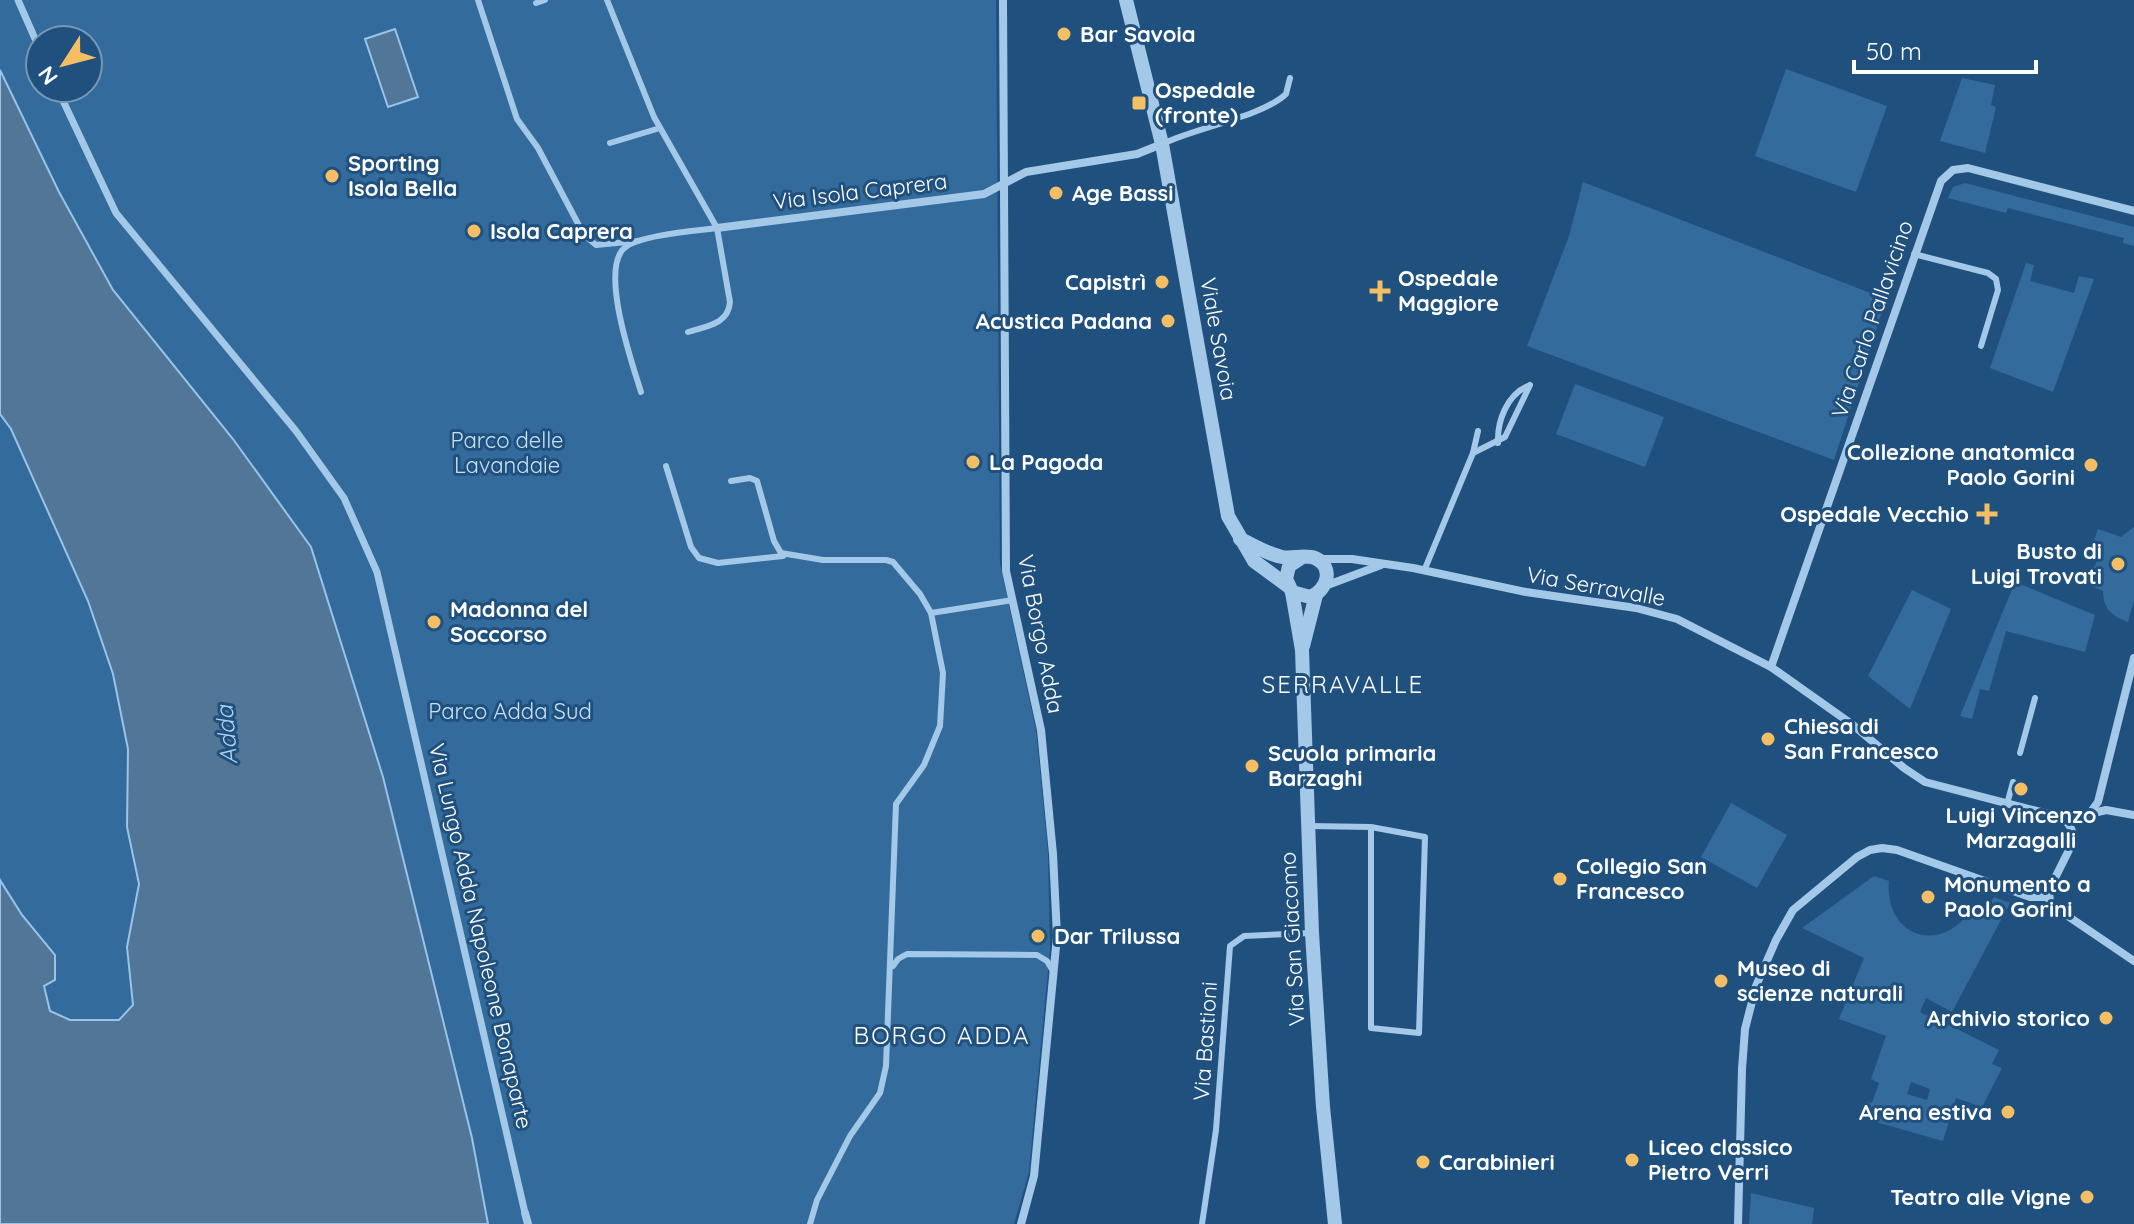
<svg xmlns="http://www.w3.org/2000/svg" width="2134" height="1224" viewBox="0 0 2134 1224" font-family="Quicksand,sans-serif">
	<style>
		.green { fill: #336b9c; fill-rule: evenodd }
		.water { fill: #527697; stroke: #97c4e8; stroke-width: 2 }
		.lines { fill: none; stroke-linecap: round; stroke-linejoin: round }
		.service { stroke: #a4c8e7; stroke-width: 6 }
		.pedestrian { stroke: #a4c8e7; stroke-width: 7 }
		.minor { stroke: #a4c8e7; stroke-width: 8 }
		.tertiary { stroke: #a4c8e7; stroke-width: 14 }
		.poi-dot { fill: #f4be65; stroke: #20517e; stroke-width: 3 }
		.labels { text-anchor: middle; stroke-width: 6; stroke-linejoin: round; paint-order: stroke }
		.poi-label { font-size: 22px; font-weight: bold; fill: #fff; stroke: #20517e; text-anchor: start }
		.street-label { font-size: 22px; fill: #fff; stroke: #20517e }
		.park-label { font-size: 22px; fill: #c7e0f5; stroke: #20517e }
		.neighbourhood-label { font-size: 24px; letter-spacing: 2px; fill: #fff; stroke: #20517e }
		.water-label { font-size: 24px; font-style: italic; fill: #afd2ef; stroke: #20517e }
	</style>
	<rect width="100%" height="100%" fill="#20517e"/>
	<g class="green">
		<path d="M0 0H996L1000 564 1036 730 1048 852 1050 950 1029 1172 1014 1224H0ZM40 40H88V88H40Z"/>
		<polygon points="1786,69 1887,106 1856,192 1755,156"/>
		<polygon points="1962,78 1995,85 1991,105 1996,107 1985,153 1940,141"/>
		<polygon points="1583,182 1886,299 1834,460 1527,346 1569,236"/>
		<polygon points="1965,183 2134,227 2134,246 2123,243 2124,238 2008,208 2006,213 1948,198 1953,187"/>
		<polygon points="2026,263 2034,265 2030,281 2074,293 2079,276 2094,279 2053,392 1990,368"/>
		<polygon points="1575,384 1664,417 1645,467 1556,434"/>
		<path d="M2134 527V600L2128 622C2112 616 2103 609 2103 591L2080 581 2084 570 2095 566 2101 550 2094 540 2098 529 2121 537Z"/>
		<polygon points="2015,582 2095,615 2085,652 2006,631 1989,691 1980,689 1972,719 1960,716"/>
		<polygon points="1912,590 1951,609 1910,709 1868,676"/>
		<polygon points="1731,803 1787,835 1757,888 1701,857"/>
		<path d="M1874 876 1889 881C1884 936 1940 956 1971 910L1983 915 1994 897 2010 903 1952 1012 1926 998 1920 1012C1929 1018 1938 1016 1948 1021L1947 1024 1999 1050 1992 1064 2002 1068 1982 1107 1956 1098 1943 1141 1862 1118 1867 1102 1872 1103 1879 1083 1871 1079 1886 1036 1839 1019 1864 958 1802 928ZM1911 1082 1930 1089 1927 1100 1907 1094Z"/>
		<polygon points="1751,1193 1814,1208 1812,1224 1749,1224"/>
	</g>
	<g class="water">
		<polygon points="395,29 418,97 388,107 365,39"/>
		<polygon points="0,70 59,192 113,290 233,439 311,547 383,777 472,1138 488,1224 0,1224 0,880 22,915 55,955 55,980 44,986 50,1011 70,1020 119,1020 133,1005 127,947 139,884 127,827 128,749 113,674 88,601 11,429 0,414"/>
	</g>
	<g class="lines">
		<g class="service">
			<polyline points="478,0 517,119 538,148 584,235 596,245 638,241"/>
			<path d="M607 0 654 117 717 228 730 302C728 325 706 326 688 332"/>
			<polyline points="536,3 545,0"/>
			<polyline points="610,143 660,128"/>
			<path d="M1162 144C1195 128 1263 116 1286 94L1290 78"/>
			<polyline points="1914,254 1988,273 1996,279 1998,290 1981,346"/>
			<path d="M641 392C633 366 597 264 627 246 643 235 695 231 717 228"/>
			<path d="M1498 443C1497 421 1507 395 1528 386"/>
			<polyline points="1473,453 1505,437 1530,385"/>
			<polyline points="666,466 691,547 699,558 718,563 783,556"/>
			<polyline points="731,481 750,478 757,481 774,541 781,553 823,560 886,560 893,562 920,594 931,613 943,673 940,726 924,765 896,804 886,1066 880,1093 850,1136 817,1200 810,1224"/>
			<polyline points="1424,571 1473,453 1478,431"/>
			<polyline points="931,613 1013,600"/>
			<polyline points="2020,753 2035,698"/>
			<polyline points="2007,804 2013,782"/>
			<polyline points="1309,826 1371,827 1425,837 1419,1033 1371,1028 1371,827"/>
			<polyline points="893,966 898,959 907,954 1037,955 1047,961 1053,971"/>
			<polyline points="1202,1224 1216,1130 1230,946 1244,936 1311,933"/>
		</g>
		<g class="pedestrian">
			<polyline points="18,0 40,50"/>
			<polyline points="57,88 116,213 296,431 344,498 377,572 525,1213"/>
		</g>
		<g class="minor">
			<polyline points="1003,0 1006,571 1041,730 1053,854 1057,936 1034,1176 1021,1224"/>
			<polyline points="717,228 984,194 1026,172 1137,154 1162,144"/>
			<polyline points="1317,559 1352,559 1413,568 1526,592 1636,608 1677,619 1771,667 1853,725 1904,768 1925,782 2060,817 2078,817 2106,810 2134,815"/>
			<polyline points="1325,586 1381,565"/>
			<polyline points="1771,667 1941,181 1953,170 1968,168 2134,211"/>
			<polyline points="2090,813 2098,802 2134,658"/>
			<path d="M2061 818C2072 825 2074 832 2072 844L2049 890 2050 904 2134 961"/>
			<polyline points="525,1213 528,1224"/>
			<polyline points="1738,1224 1742,1069 1745,1029 1756,986 1776,940 1793,910 1857,857 1870,850 1882,848 1897,850 2030,897 2048,897"/>
		</g>
		<g class="tertiary">
			<polyline points="1126,0 1162,144 1228,516 1254,561 1288,586"/>
			<path d="M1240 539C1254 545 1267 554 1282 557 1292 559 1305 554 1315 558 1335 567 1327 591 1310 597L1292 592 1286 579 1289 566 1301 558"/>
			<polyline points="1292,592 1302,650 1312,933 1323,1107 1335,1224"/>
			<polyline points="1303,646 1316,595"/>
		</g>
	</g>
	<g class="poi-dot">
		<circle cx="1064" cy="34" r="8"/>
		<rect x="1131" y="95" width="16" height="16" rx="4"/>
		<circle cx="332" cy="176" r="8"/>
		<circle cx="1056" cy="193" r="8"/>
		<circle cx="474" cy="231" r="8"/>
		<circle cx="1162" cy="282" r="8"/>
		<path d="M1376 279h8v8h8v8h-8v8h-8v-8h-8v-8h8z"/>
		<circle cx="1168" cy="321" r="8"/>
		<circle cx="973" cy="462" r="8"/>
		<circle cx="2091" cy="465" r="8"/>
		<path d="M1983 502h8v8h8v8h-8v8h-8v-8h-8v-8h8z"/>
		<circle cx="2118" cy="564" r="8"/>
		<circle cx="434" cy="622" r="8"/>
		<circle cx="1768" cy="739" r="8"/>
		<circle cx="1252" cy="766" r="8"/>
		<circle cx="2021" cy="789" r="8"/>
		<circle cx="1560" cy="879" r="8"/>
		<circle cx="1928" cy="897" r="8"/>
		<circle cx="1038" cy="936" r="8"/>
		<circle cx="1721" cy="981" r="8"/>
		<circle cx="2106" cy="1018" r="8"/>
		<circle cx="2008" cy="1112" r="8"/>
		<circle cx="1632" cy="1160" r="8"/>
		<circle cx="1423" cy="1162" r="8"/>
		<circle cx="2087" cy="1197" r="8"/>
	</g>
	<g class="labels">
		<g class="poi-label">
			<text x="1080" y="42">Bar Savoia</text>
			<text x="1155" y="98">Ospedale<tspan x="1155" dy="25">(fronte)</tspan></text>
			<text x="348" y="171">Sporting<tspan x="348" dy="25">Isola Bella</tspan></text>
			<text x="1072" y="201">Age Bassi</text>
			<text x="490" y="239">Isola Caprera</text>
			<text x="1398" y="286">Ospedale<tspan x="1398" dy="25">Maggiore</tspan></text>
			<text x="1146" y="290" text-anchor="end">Capistrì</text>
			<text x="1152" y="329" text-anchor="end">Acustica Padana</text>
			<text x="2075" y="460" text-anchor="end">Collezione anatomica<tspan x="2075" dy="25">Paolo Gorini</tspan></text>
			<text x="989" y="470">La Pagoda</text>
			<text x="1969" y="522" text-anchor="end">Ospedale Vecchio</text>
			<text x="2102" y="559" text-anchor="end">Busto di<tspan x="2102" dy="25">Luigi Trovati</tspan></text>
			<text x="450" y="617">Madonna del<tspan x="450" dy="25">Soccorso</tspan></text>
			<text x="1784" y="734">Chiesa di<tspan x="1784" dy="25">San Francesco</tspan></text>
			<text x="1268" y="761">Scuola primaria<tspan x="1268" dy="25">Barzaghi</tspan></text>
			<text x="2021" y="823" text-anchor="middle">Luigi Vincenzo<tspan x="2021" dy="25">Marzagalli</tspan></text>
			<text x="1576" y="874">Collegio San<tspan x="1576" dy="25">Francesco</tspan></text>
			<text x="1944" y="892">Monumento a<tspan x="1944" dy="25">Paolo Gorini</tspan></text>
			<text x="1054" y="944">Dar Trilussa</text>
			<text x="1737" y="976">Museo di<tspan x="1737" dy="25">scienze naturali</tspan></text>
			<text x="2090" y="1026" text-anchor="end">Archivio storico</text>
			<text x="1992" y="1120" text-anchor="end">Arena estiva</text>
			<text x="1648" y="1155">Liceo classico<tspan x="1648" dy="25">Pietro Verri</tspan></text>
			<text x="1439" y="1170">Carabinieri</text>
			<text x="2071" y="1205" text-anchor="end">Teatro alle Vigne</text>
		</g>
		<g class="street-label">
			<text transform="translate(860 191) rotate(-7)" y="8">Via Isola Caprera</text>
			<text transform="translate(1872 319) rotate(-71)" y="8">Via Carlo Pallavicino</text>
			<text transform="translate(1219 339) rotate(80)" y="8">Viale Savoia</text>
			<text transform="translate(1596 586) rotate(10)" y="8">Via Serravalle</text>
			<text transform="translate(1041 634) rotate(79)" y="8">Via Borgo Adda</text>
			<text transform="translate(481 936) rotate(77)" y="8">Via Lungo Adda Napoleone Bonaparte</text>
			<text transform="translate(1292 939) rotate(-93)" y="8">Via San Giacomo</text>
			<text transform="translate(1205 1041) rotate(-86)" y="8">Via Bastioni</text>
		</g>
		<g class="park-label">
			<text x="507" y="448">Parco delle<tspan x="507" dy="25">Lavandaie</tspan></text>
			<text x="510" y="719">Parco Adda Sud</text>
		</g>
		<g class="neighbourhood-label">
			<text x="1343" y="693">SERRAVALLE</text>
			<text x="942" y="1044">BORGO ADDA</text>
		</g>
		<g class="water-label">
			<text transform="translate(227 735) rotate(-95)" y="8">Adda</text>
		</g>
	</g>
	<g transform="translate(64 64) rotate(234)"><circle r="38" fill="#20517e" stroke="#7997b2" stroke-width="2"/>
	<path d="M0-6L14 30L0 20L-14 30Z" fill="#f4be65"/>
	<text y="-12" font-size="22" font-weight="bold" text-anchor="middle" fill="#ffffff">N</text>
	</g>
	<path d="M1854 60v12h182v-12" fill="none" stroke="#ffffff" stroke-width="4"/>
	<text x="1866" y="60" font-size="24" fill="#ffffff" stroke="#20517e" stroke-width="6" paint-order="stroke">50 m</text>
</svg>
